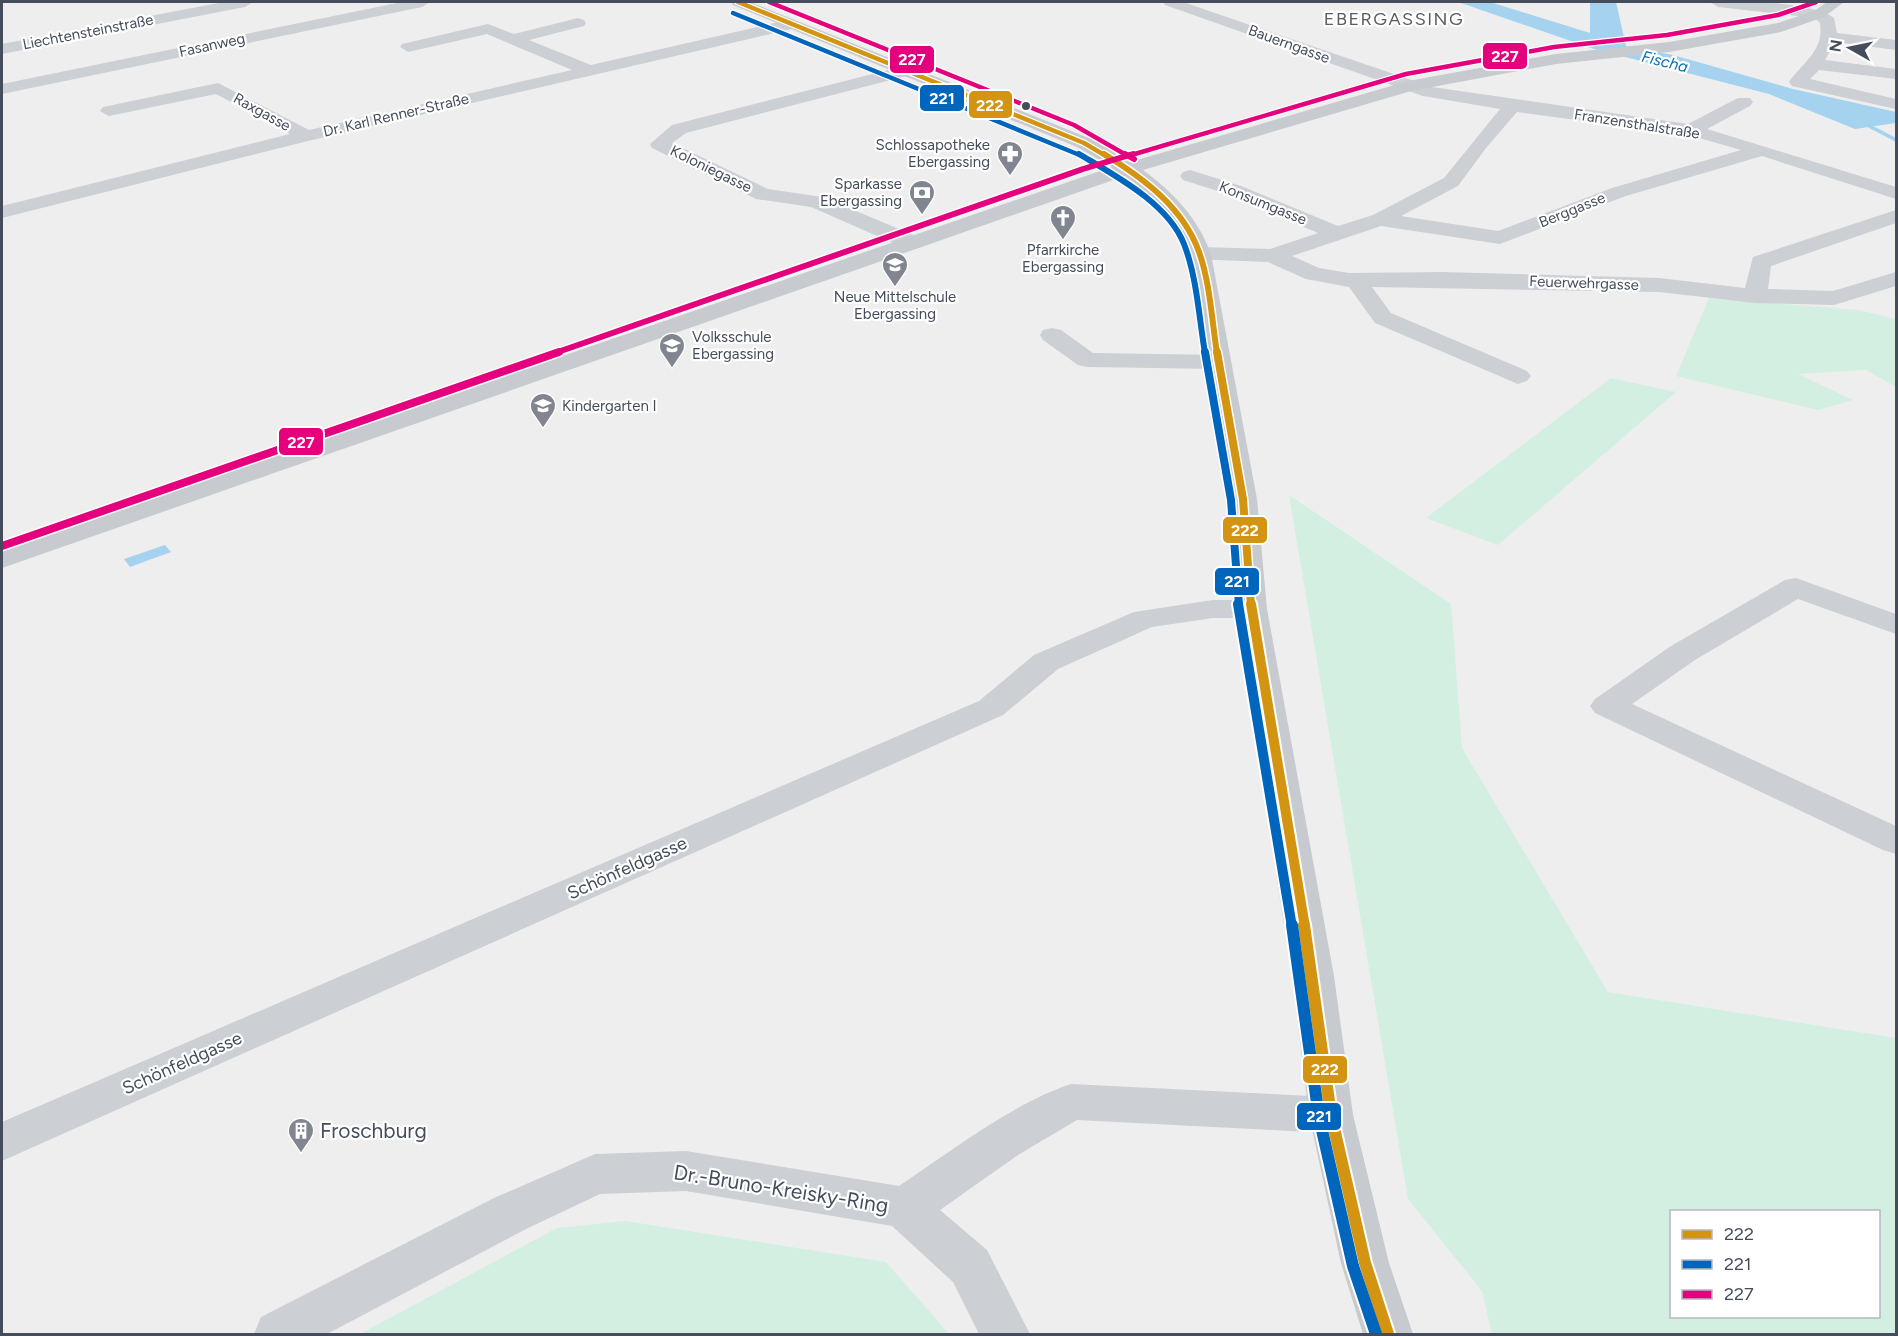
<svg xmlns="http://www.w3.org/2000/svg" width="1898" height="1336" viewBox="0 0 1898 1336" font-family="Figtree,sans-serif">
	<style>
		.green { fill: #d2efe2; fill-rule: evenodd }
		.water { fill: #a5d3ef }
		.lines { fill: none; stroke-linecap: round; stroke-linejoin: round }
		.stream { fill: #a5d3ef; fill-rule: evenodd }
		.minor { fill: #cccfd3; fill-rule: evenodd }
		.major { fill: #c7cacf; fill-rule: evenodd }
		.bus-1-far4-casing { stroke: #fff; stroke-width: 7 }
		.bus-1-far3-casing { stroke: #fff; stroke-width: 9 }
		.bus-1-far2-casing { stroke: #fff; stroke-width: 11 }
		.bus-1-far1-casing { stroke: #fff; stroke-width: 14 }
		.bus-1-casing { stroke: #fff; stroke-width: 16 }
		.bus-2-far4-casing { stroke: #fff; stroke-width: 7 }
		.bus-2-far3-casing { stroke: #fff; stroke-width: 9 }
		.bus-2-far2-casing { stroke: #fff; stroke-width: 11 }
		.bus-2-far1-casing { stroke: #fff; stroke-width: 14 }
		.bus-2-casing { stroke: #fff; stroke-width: 16 }
		.bus-3-far2-casing { stroke: #fff; stroke-width: 7 }
		.bus-3-far1-casing { stroke: #fff; stroke-width: 9 }
		.bus-3-casing { stroke: #fff; stroke-width: 11 }
		.bus-1-far4 { stroke: #d39412; stroke-width: 4.5 }
		.bus-1-far3 { stroke: #d39412; stroke-width: 6 }
		.bus-1-far2 { stroke: #d39412; stroke-width: 8 }
		.bus-1-far1 { stroke: #d39412; stroke-width: 10 }
		.bus-1 { stroke: #d39412; stroke-width: 12 }
		.bus-2-far4 { stroke: #0065bd; stroke-width: 4.5 }
		.bus-2-far3 { stroke: #0065bd; stroke-width: 6 }
		.bus-2-far2 { stroke: #0065bd; stroke-width: 8 }
		.bus-2-far1 { stroke: #0065bd; stroke-width: 10 }
		.bus-2 { stroke: #0065bd; stroke-width: 12 }
		.bus-3-far2 { stroke: #e5007d; stroke-width: 4.5 }
		.bus-3-far1 { stroke: #e5007d; stroke-width: 6 }
		.bus-3 { stroke: #e5007d; stroke-width: 8 }
		.bus-dot { fill: #454d5c; stroke: #fff; stroke-width: 2 }
		.labels { text-anchor: middle; stroke-width: 4.5; stroke-linejoin: round; paint-order: stroke }
		.far-street-label { font-size: 15px; fill: #454d5c; stroke: #fff }
		.far-poi-label { font-size: 15px; fill: #454d5c; stroke: #fff; text-anchor: end }
		.far-water-label { font-size: 16px; font-style: italic; fill: #076ead; stroke: #fff }
		.far-quarter-label { font-size: 18px; letter-spacing: 1.5px; fill: #5a5c63; stroke: #fff }
		.street-label { font-size: 18px; fill: #454d5c; stroke: #fff }
		.near-poi-label { font-size: 21px; fill: #454d5c; stroke: #fff; text-anchor: start }
		.near-street-label { font-size: 21px; fill: #454d5c; stroke: #fff }
		.line-badge { stroke: #fff; stroke-width: 2 }
		.badge-label { font-size: 16px; text-anchor: middle; font-weight: bold; fill: #fff }
	</style>
	<rect width="100%" height="100%" fill="#efeeee"/>
	<g class="green">
		<polygon points="1709,298 1858,310 1896,319 1896,387 1866,370 1798,374 1853,400 1818,410 1676,376"/>
		<polygon points="1611,378 1676,392 1498,545 1426,518"/>
		<path d="M1289 495 1451 604 1462 748 1608 992 1896 1038V1334H1492L1482 1291 1408 1199ZM1672 1212H1878V1316H1672Z"/>
		<polygon points="625,1221 886,1262 949,1334 360,1334 557,1228"/>
	</g>
	<g class="water">
		<polygon points="1458,2 1490,2 1590,33 1590,2 1616,2 1626,46 1673,55 1793,89 1896,112 1896,123 1855,129 1769,94 1594,49"/>
		<polygon points="165,545 171,552 130,567 124,559"/>
	</g>
	<g class="lines">
		<polygon class="stream" points="1856,119 1860,119 1896,138 1896,142 1856,121"/>
		<g class="minor">
			<polygon points="224,2 253,2 245,7 2,54 2,44"/>
			<polygon points="402,2 430,2 422,7 2,94 2,84"/>
			<path d="M1163 2H1183L1432 87 1688 124 1738 98H1750L1753 102 1750 106 1707 129 1896 187V199L1762 156 1626 196 1500 244 1381 226 1292 256 1319 268 1349 273 1442 272 1659 278 1745 288 1753 257 1896 210V223L1771 266 1768 289 1833 291 1896 272V286L1834 305 1755 303 1659 292 1372 287 1391 313 1527 371 1531 376 1527 381 1518 384 1375 323 1349 287 1306 279 1268 262 1192 259 1189 254 1192 249 1200 247 1270 249 1318 233 1227 194 1183 180 1180 176 1183 172 1190 170 1241 186 1338 226 1373 215 1444 178 1500 109 1423 96 1165 5ZM1517 112 1689 135 1741 150 1612 188 1498 231 1401 216 1458 186 1486 148Z"/>
			<path d="M1710 2C1737 0 1813 2 1834 18L1837 33 1896 40V50L1835 42 1825 60 1896 69V79L1819 70 1810 79 1896 99V109L1792 86 1789 82C1804 61 1824 51 1820 23L1815 18 1718 7Z"/>
			<polygon points="578,18 584,20 586,23 584,26 529,40 591,65 792,19 800,24 792,29 308,141 2,218 2,206 290,134 216,94 109,116 100,111 103,107 218,83 309,130 572,70 487,34 408,52 400,47 402,44 488,24 514,34"/>
			<polygon points="908,65 916,70 914,74 686,133 672,143 768,189 822,197 916,236 919,241 916,246 900,246 811,207 756,199 652,148 650,144 672,125"/>
			<polygon points="1052,328 1061,330 1093,353 1219,355 1228,357 1231,362 1228,367 1219,369 1087,367 1078,365 1043,340 1040,335 1043,330"/>
			<polygon points="1796,578 1896,614 1896,634 1798,599 1695,660 1632,704 1896,826 1896,854 1883,850 1595,713 1590,706 1595,699 1671,646 1785,580"/>
			<polygon points="1213,600 1251,600 1262,602 1267,609 1262,616 1251,618 1213,618 1152,627 1058,669 1003,715 2,1161 2,1122 979,701 1034,655 1134,612"/>
			<path d="M1071 1084 1331 1097 1347 1102 1353 1115 1347 1128 1331 1133 1077 1120 1018 1155 940 1210 987 1250 1030 1334H979L953 1282 892 1226 686 1191 600 1194 528 1228 327 1334H254L261 1317 494 1198 595 1154 686 1151 899 1186C950 1152 1013 1103 1071 1084Z"/>
		</g>
		<path class="major" d="M731 2H750L1091 139 1130 162 1408 81 1556 54 1669 42 1778 23 1814 11 1827 2H1844L1824 17 1781 32 1669 52 1556 64 1411 91 1143 170C1174 193 1198 218 1211 254L1257 499 1267 609 1334 976 1353 1115 1389 1263 1413 1334H1363L1341 1263 1309 1115 1292 976 1235 609 1229 499 1189 254C1178 220 1154 196 1125 176L2 568V549L1112 167 1077 147 733 5Z"/>
		<defs>
			<polyline id="bus-1-far4" points="738,2 1084,143 1106,156"/>
			<path id="bus-1-far3" d="M1104 154C1143 178 1183 207 1199 252 1210 282 1212 322 1217 353"/>
			<polyline id="bus-1-far2" points="1217,352 1243,499 1251,605"/>
			<polyline id="bus-1-far1" points="1251,604 1305,927"/>
			<polyline id="bus-1" points="1304,925 1331,1115 1365,1263 1388,1334"/>
			<polyline id="bus-2-far4" points="733,13 1082,156"/>
			<path id="bus-2-far3" d="M1079 154C1114 175 1168 203 1184 244 1197 277 1199 318 1205 353"/>
			<polyline id="bus-2-far2" points="1205,352 1231,500 1239,605"/>
			<polyline id="bus-2-far1" points="1238,604 1292,927"/>
			<polyline id="bus-2" points="1292,925 1319,1117 1353,1266 1376,1334"/>
			<g id="bus-3-far2">
				<polyline points="769,2 1074,125 1128,156"/>
				<polyline points="1128,156 1406,74 1554,47 1667,35 1778,15 1816,2"/>
			</g>
			<g id="bus-3-far1">
				<polyline points="1125,154 1134,159"/>
				<polyline points="555,353 1083,169 1133,154"/>
			</g>
			<polyline id="bus-3" points="2,546 559,352"/>
		</defs>
		<use href="#bus-1-far4" class="bus-1-far4-casing"/>
		<use href="#bus-1-far3" class="bus-1-far3-casing"/>
		<use href="#bus-1-far2" class="bus-1-far2-casing"/>
		<use href="#bus-1-far1" class="bus-1-far1-casing"/>
		<use href="#bus-1" class="bus-1-casing"/>
		<use href="#bus-2-far4" class="bus-2-far4-casing"/>
		<use href="#bus-2-far3" class="bus-2-far3-casing"/>
		<use href="#bus-2-far2" class="bus-2-far2-casing"/>
		<use href="#bus-2-far1" class="bus-2-far1-casing"/>
		<use href="#bus-2" class="bus-2-casing"/>
		<use href="#bus-3-far2" class="bus-3-far2-casing"/>
		<use href="#bus-3-far1" class="bus-3-far1-casing"/>
		<use href="#bus-3" class="bus-3-casing"/>
		<use href="#bus-1-far4" class="bus-1-far4"/>
		<use href="#bus-1-far3" class="bus-1-far3"/>
		<use href="#bus-1-far2" class="bus-1-far2"/>
		<use href="#bus-1-far1" class="bus-1-far1"/>
		<use href="#bus-1" class="bus-1"/>
		<use href="#bus-2-far4" class="bus-2-far4"/>
		<use href="#bus-2-far3" class="bus-2-far3"/>
		<use href="#bus-2-far2" class="bus-2-far2"/>
		<use href="#bus-2-far1" class="bus-2-far1"/>
		<use href="#bus-2" class="bus-2"/>
		<use href="#bus-3-far2" class="bus-3-far2"/>
		<use href="#bus-3-far1" class="bus-3-far1"/>
		<use href="#bus-3" class="bus-3"/>
	</g>
	<defs>
		<symbol id="pharmacy-pin" viewBox="-11 -11 22 30"><path d="M0 17L-7.5 6A9.5 9.5 0 1 1 7.5 6Z" fill="#80858f" stroke="#fff"/><path d="M-2-6h4v4h4v4h-4v4h-4v-4h-4v-4h4Z" fill="#fff"/></symbol>
		<symbol id="bank-pin" viewBox="-11 -11 22 30"><path d="M0 17L-7.5 6A9.5 9.5 0 1 1 7.5 6Z" fill="#80858f" stroke="#fff"/><path d="M-6-4H6V4H-6ZM0-2.3a2.3 2.3 0 1 0 0 4.6a2.3 2.3 0 1 0 0-4.6Z" fill="#fff"/></symbol>
		<symbol id="church-pin" viewBox="-11 -11 22 30"><path d="M0 17L-7.5 6A9.5 9.5 0 1 1 7.5 6Z" fill="#80858f" stroke="#fff"/><path d="M-1.2-6h2.4v3.5h3.3v2.4h-3.3V6h-2.4V-.1h-3.3v-2.4h3.3Z" fill="#fff"/></symbol>
		<symbol id="school-pin" viewBox="-11 -11 22 30"><path d="M0 17L-7.5 6A9.5 9.5 0 1 1 7.5 6Z" fill="#80858f" stroke="#fff"/><path d="M0-5L7-2L0 1L-7-2ZM-4 1L0 2.5L4 1V4Q0 6-4 4Z" fill="#fff"/></symbol>
		<symbol id="building-pin" viewBox="-11 -11 22 30"><path d="M0 17L-7.5 6A9.5 9.5 0 1 1 7.5 6Z" fill="#80858f" stroke="#fff"/><path d="M-4-6H4V6H1V3H-1V6H-4ZM-2.5-4.3h1.7v1.8h-1.7ZM.8-4.3h1.7v1.8H.8ZM-2.5-1h1.7V.8h-1.7ZM.8-1h1.7V.8H.8Z" fill="#fff"/></symbol>
	</defs>
	<g fill-rule="evenodd">
		<use href="#pharmacy-pin" x="995" y="139" width="30" height="40"/>
		<use href="#bank-pin" x="907" y="178" width="30" height="40"/>
		<use href="#church-pin" x="1048" y="203" width="30" height="40"/>
		<use href="#school-pin" x="880" y="250" width="30" height="40"/>
		<use href="#school-pin" x="657" y="331" width="30" height="40"/>
		<use href="#school-pin" x="528" y="391" width="30" height="40"/>
		<use href="#building-pin" x="286" y="1116" width="30" height="40"/>
	</g>
	<circle class="bus-dot" cx="1026" cy="106" r="5"/>
	<g class="labels">
		<g class="far-street-label">
			<text transform="translate(88 32) rotate(-11)" y="5">Liechtensteinstraße</text>
			<text transform="translate(1289 44) rotate(20)" y="5">Bauerngasse</text>
			<text transform="translate(212 45) rotate(-12)" y="5">Fasanweg</text>
			<text transform="translate(262 112) rotate(29)" y="5">Raxgasse</text>
			<text transform="translate(396 115) rotate(-13)" y="5">Dr. Karl Renner-Straße</text>
			<text transform="translate(1637 124) rotate(9)" y="5">Franzensthalstraße</text>
			<text transform="translate(711 169) rotate(26)" y="5">Koloniegasse</text>
			<text transform="translate(1263 203) rotate(22)" y="5">Konsumgasse</text>
			<text transform="translate(1572 210) rotate(-22)" y="5">Berggasse</text>
			<text transform="translate(1584 283) rotate(2)" y="5">Feuerwehrgasse</text>
		</g>
		<g class="far-poi-label">
			<text x="990" y="150">Schlossapotheke<tspan x="990" dy="17">Ebergassing</tspan></text>
			<text x="902" y="189">Sparkasse<tspan x="902" dy="17">Ebergassing</tspan></text>
			<text x="1063" y="255" text-anchor="middle">Pfarrkirche<tspan x="1063" dy="17">Ebergassing</tspan></text>
			<text x="895" y="302" text-anchor="middle">Neue Mittelschule<tspan x="895" dy="17">Ebergassing</tspan></text>
			<text x="692" y="342" text-anchor="start">Volksschule<tspan x="692" dy="17">Ebergassing</tspan></text>
			<text x="562" y="411" text-anchor="start">Kindergarten I</text>
		</g>
		<g class="far-water-label">
			<text transform="translate(1665 61) rotate(14)" y="6">Fischa</text>
		</g>
		<g class="far-quarter-label">
			<text x="1394" y="25">EBERGASSING</text>
		</g>
		<g class="street-label">
			<text transform="translate(627 868) rotate(-24)" y="6">Schönfeldgasse</text>
			<text transform="translate(182 1063) rotate(-24)" y="6">Schönfeldgasse</text>
		</g>
		<g class="near-poi-label">
			<text x="320" y="1138">Froschburg</text>
		</g>
		<g class="near-street-label">
			<text transform="translate(781 1189) rotate(9)" y="7">Dr.-Bruno-Kreisky-Ring</text>
		</g>
	</g>
	<g class="line-badge">
		<rect x="1482" y="42" width="46" height="28" rx="6" fill="#e5007d"/>
		<rect x="889" y="45" width="46" height="29" rx="6" fill="#e5007d"/>
		<rect x="919" y="84" width="46" height="28" rx="6" fill="#0065bd"/>
		<rect x="968" y="90" width="45" height="29" rx="6" fill="#d39412"/>
		<rect x="278" y="427" width="46" height="29" rx="6" fill="#e5007d"/>
		<rect x="1222" y="516" width="46" height="28" rx="6" fill="#d39412"/>
		<rect x="1214" y="567" width="46" height="29" rx="6" fill="#0065bd"/>
		<rect x="1302" y="1055" width="46" height="29" rx="6" fill="#d39412"/>
		<rect x="1296" y="1102" width="46" height="29" rx="6" fill="#0065bd"/>
	</g>
	<g class="badge-label">
		<text x="1505" y="62">227</text>
		<text x="912" y="65">227</text>
		<text x="942" y="104">221</text>
		<text x="990" y="111">222</text>
		<text x="301" y="448">227</text>
		<text x="1245" y="536">222</text>
		<text x="1237" y="587">221</text>
		<text x="1325" y="1075">222</text>
		<text x="1319" y="1122">221</text>
	</g>
	<rect width="1898" height="1336" fill="none" stroke="#454d5c" stroke-width="6"/>
	<rect x="1670" y="1210" width="210" height="108" fill="#ffffff" stroke="#b5b8be" stroke-width="1.5"/>
	<rect x="1682" y="1230" width="30" height="9" fill="#d39412" stroke="#b5b8be" stroke-width="1.5"/>
	<text x="1724" y="1240" font-size="18" fill="#454d5c">222</text>
	<rect x="1682" y="1260" width="30" height="9" fill="#0065bd" stroke="#b5b8be" stroke-width="1.5"/>
	<text x="1724" y="1270" font-size="18" fill="#454d5c">221</text>
	<rect x="1682" y="1290" width="30" height="9" fill="#e5007d" stroke="#b5b8be" stroke-width="1.5"/>
	<text x="1724" y="1300" font-size="18" fill="#454d5c">227</text>
	<g transform="translate(1850 48) rotate(279)" stroke="#ffffff" stroke-width="4.5" paint-order="stroke">
	<path d="M0-4.5L10 22L0 15L-10 22Z" fill="#454d5c"/>
	<text y="-9" font-size="16" font-weight="bold" text-anchor="middle" fill="#454d5c">N</text>
	</g>
</svg>
